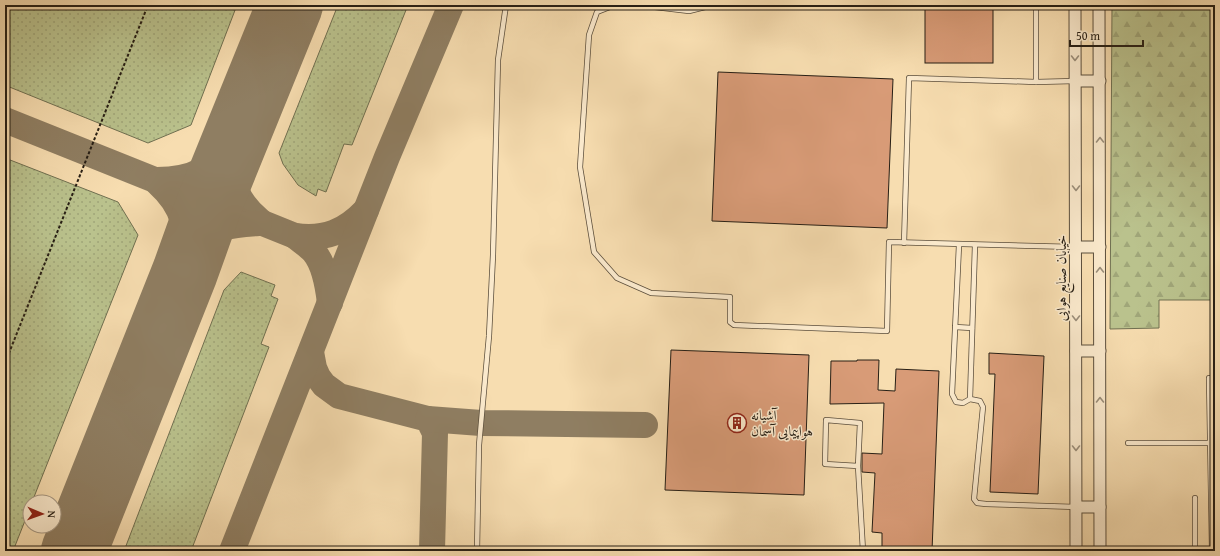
<svg xmlns="http://www.w3.org/2000/svg" width="1220" height="556" viewBox="0 0 1220 556" font-family="'Gentium Book Plus',Amiri,serif">
	<style>
		.grass { fill: url(#grass-dots); stroke: #707051 }
		.forest { fill: url(#forest-firs); stroke: #707051 }
		.lines { fill: none; stroke-linecap: round; stroke-linejoin: round }
		.taxiway { stroke: #8f7e62; stroke-width: 26 }
		.runway { stroke: #8f7e62; stroke-width: 66 }
		.building { fill: #d89b77; stroke: #271f15 }
		.service-casing { stroke: #5b4e3c; stroke-width: 6 }
		.tertiary-casing { stroke: #5b4e3c; stroke-width: 13 }
		.path { stroke: #271f15; stroke-width: 2; stroke-dasharray: 3 2; stroke-linecap: butt }
		.service { stroke: #fae9cc; stroke-width: 4.5 }
		.tertiary { stroke: #fae9cc; stroke-width: 11 }
		.oneway { stroke: #9b8e7a }
		.labels { text-anchor: middle; stroke-width: 3; stroke-linejoin: round; paint-order: stroke }
		.street-label { font-size: 14px; fill: #271f15; stroke: #fae9cc }
		.poi-label { font-size: 14px; fill: #271f15; stroke: #fae9cc; text-anchor: start }
	</style>
	<defs>
		<pattern id="grass-dots" width="8" height="8" patternUnits="userSpaceOnUse"><rect width="8" height="8" fill="#bac28d"/><path d="M2 2h.1M6 6h.1" fill="none" stroke="#a0a679" stroke-width="1.8" stroke-linecap="round"/></pattern>
		<pattern id="forest-firs" width="22" height="20" patternUnits="userSpaceOnUse"><rect width="22" height="20" fill="#bac28d"/><path d="M5 1l3.5 6h-7zM16 11l3.5 6h-7z" fill="#a0a679"/></pattern>
	</defs>
	<rect width="100%" height="100%" fill="#f7ddb0"/>
	<filter id="stains"><feTurbulence type="fractalNoise" baseFrequency=".005" numOctaves="4"/><feColorMatrix values="0 0 0 0 .2 0 0 0 0 .09 0 0 0 0 .02 0 0 0 .5 -.17"/></filter>
	<radialGradient id="worn" r=".72"><stop offset=".6" stop-color="#630" stop-opacity="0"/><stop offset="1" stop-color="#630" stop-opacity=".3"/></radialGradient>
	<g class="grass">
		<polygon points="5,5 237,5 191,125 148,143 7,86 5,80"/>
		<polygon points="338,5 408,5 352,145 344,144 326,192 318,189 316,196 298,185 283,164 279,153"/>
		<polygon points="5,158 118,202 138,235 32,502 30,502 30,508 13,551 5,551"/>
		<polygon points="241,272 275,285 271,296 278,299 261,344 269,347 191,551 124,551 224,290"/>
	</g>
	<polygon class="forest" points="1112,5 1215,5 1215,300 1159,300 1159,328 1110,329"/>
	<g class="lines">
		<g class="taxiway">
			<path d="M5 120 295 236C325 240 345 232 366 210"/>
			<path d="M230 154C231 183 236 201 259 220"/>
			<path d="M157 180C196 180 209 169 235 141"/>
			<path d="M158 183C189 211 186 233 185 272"/>
			<path d="M295 236C301 241 309 246 314 252 325 265 328 286 330 303"/>
			<path d="M193 248C219 226 226 225 259 223"/>
			<polyline points="311,352 314,368 318,377 324,385 339,396 428,419 435,433 432,551"/>
			<polyline points="428,419 481,423 645,425"/>
			<polyline points="232,551 387,157 451,5"/>
		</g>
		<polyline class="runway" points="74,551 185,272 210,202 290,5"/>
	</g>
	<g class="building">
		<rect x="925" y="5" width="68" height="58"/>
		<polygon points="718,72 893,79 887,228 712,221"/>
		<polygon points="671,350 809,355 804,495 665,490"/>
		<polygon points="989,353 1044,356 1038,494 990,492 995,374 989,374"/>
		<polygon points="857,360 879,360 878,390 895,391 896,369 939,371 932,551 882,551 882,533 872,532 875,473 862,472 862,453 882,454 884,403 830,404 831,361 857,361"/>
	</g>
	<g class="lines">
		<defs>
			<g id="service">
				<polyline points="615,5 597,12 589,35 580,167 594,252 617,278 651,293 730,297 730,322 734,325 887,331 889,242 1075,247"/>
				<polyline points="638,5 689,11 713,5"/>
				<polyline points="1036,5 1036,82"/>
				<polyline points="904,243 909,78 1036,82 1075,81"/>
				<polyline points="959,245 952,394 956,402 963,403 970,399 980,401 983,407 974,499 977,503 986,504 1076,507"/>
				<polyline points="955,327 972,328"/>
				<polyline points="1209,378 1212,551"/>
				<polyline points="970,399 975,245"/>
				<polyline points="1128,443 1210,443"/>
				<polyline points="858,466 825,464 826,420 860,423 858,466 863,551"/>
				<polyline points="477,551 479,445 489,336 493,255 498,60 506,5"/>
				<polyline points="1195,551 1195,498"/>
			</g>
			<g id="tertiary">
				<polyline points="1075,5 1076,551"/>
				<polyline points="1099,5 1100,551"/>
				<polyline points="1075,81 1100,81"/>
				<polyline points="1076,247 1100,247"/>
				<polyline points="1076,351 1100,351"/>
				<polyline points="1076,507 1100,507"/>
			</g>
		</defs>
		<use href="#service" class="service-casing"/>
		<use href="#tertiary" class="tertiary-casing"/>
		<polyline class="path" points="5,363 148,5"/>
		<use href="#service" class="service"/>
		<use href="#tertiary" class="tertiary"/>
	</g>
	<defs><path id="oneway-chevron" d="M-2-3.5L2.5 0L-2 3.5" fill="none" stroke-width="1.6" stroke-linecap="round" stroke-linejoin="round"/></defs>
	<g class="oneway">
		<use href="#oneway-chevron" transform="translate(1075 58) rotate(90)"/>
		<use href="#oneway-chevron" transform="translate(1100 140) rotate(-90)"/>
		<use href="#oneway-chevron" transform="translate(1076 188) rotate(90)"/>
		<use href="#oneway-chevron" transform="translate(1100 270) rotate(-90)"/>
		<use href="#oneway-chevron" transform="translate(1076 318) rotate(90)"/>
		<use href="#oneway-chevron" transform="translate(1100 400) rotate(-90)"/>
		<use href="#oneway-chevron" transform="translate(1076 448) rotate(90)"/>
	</g>
	<defs>
		<symbol id="building-ring" viewBox="-11 -11 22 22"><circle r="9.5" fill="#fae9cc" stroke="#8f2418" stroke-width="1.5"/><path d="M-4-6H4V6H1V3H-1V6H-4ZM-2.5-4.3h1.7v1.8h-1.7ZM.8-4.3h1.7v1.8H.8ZM-2.5-1h1.7V.8h-1.7ZM.8-1h1.7V.8H.8Z" fill="#8f2418"/></symbol>
	</defs>
	<g fill-rule="evenodd">
		<use href="#building-ring" x="726" y="412" width="22" height="22"/>
	</g>
	<g class="labels">
		<g class="street-label">
			<text transform="translate(1061 278) rotate(-90)" y="5">خیابان صنایع هوایی</text>
		</g>
		<g class="poi-label">
			<text x="751" y="420">آشیانه<tspan x="751" dy="16">هواپیمایی آسمان</tspan></text>
		</g>
	</g>
	<rect width="1220" height="556" fill="none" stroke="#f7ddb0" stroke-width="20"/>
	<rect x="6" y="6" width="1208" height="544" fill="none" stroke="#271f15" stroke-width="2"/>
	<rect x="10" y="10" width="1200" height="536" fill="none" stroke="#271f15"/>
	<g transform="translate(42 514) rotate(92)"><circle r="19" fill="#fae9cc" stroke="#a69883"/>
	<path d="M0-3L7 15L0 10L-7 15Z" fill="#8f2418"/>
	<text y="-6" font-size="11" font-weight="bold" text-anchor="middle" fill="#271f15">N</text>
	</g>
	<path d="M1070 40v6h73v-6" fill="none" stroke="#271f15" stroke-width="2"/>
	<text x="1076" y="40" font-size="12" fill="#271f15" stroke="#fae9cc" stroke-width="3" paint-order="stroke">50 m</text>
	<rect width="100%" height="100%" filter="url(#stains)"/>
	<rect width="100%" height="100%" fill="url(#worn)"/>
</svg>
